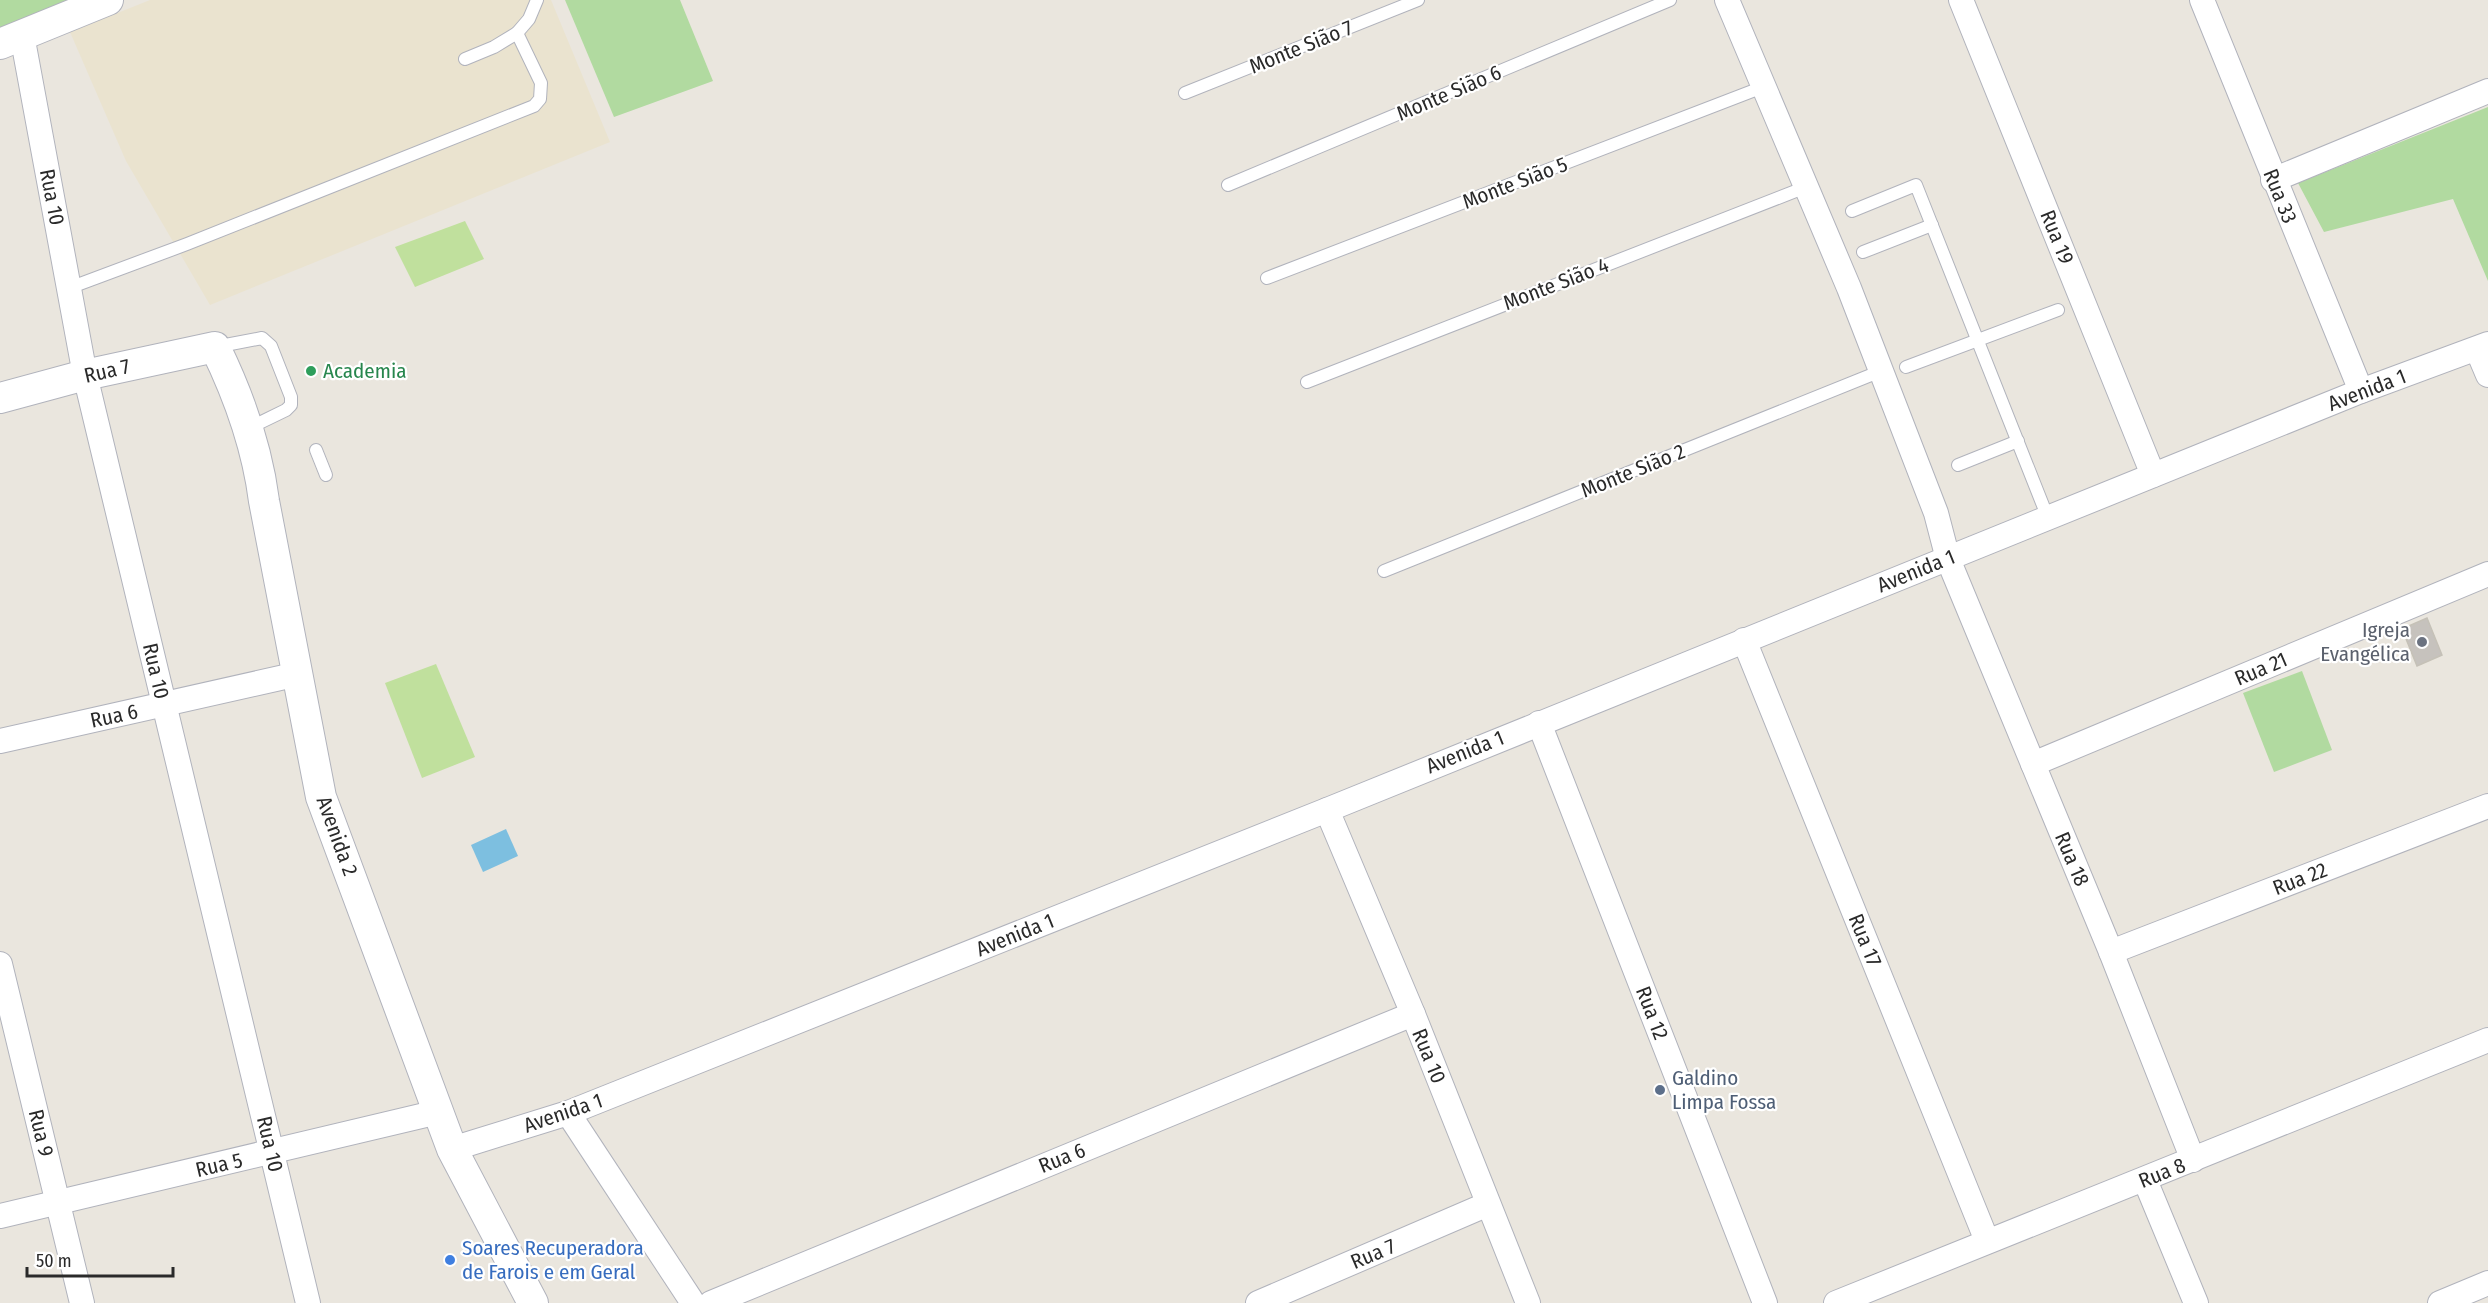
<svg xmlns="http://www.w3.org/2000/svg" width="2488" height="1303" viewBox="0 0 2488 1303" font-family="'Fira Sans Condensed',sans-serif">
	<style>
		.education { fill: #eae3cf }
		.green { fill: #b1daa0 }
		.pitch { fill: #c0e09d }
		.water { fill: #7dbfe0 }
		.building { fill: #c6c2bd; stroke: #c5c1b7; stroke-width: 1.5 }
		.lines { fill: none; stroke-linecap: round; stroke-linejoin: round }
		.service-casing { stroke: #b1b3bc; stroke-width: 14 }
		.minor-casing { stroke: #b1b3bc; stroke-width: 26 }
		.tertiary-casing { stroke: #b1b3bc; stroke-width: 32 }
		.service { stroke: #fff; stroke-width: 12 }
		.minor { stroke: #fff; stroke-width: 24 }
		.tertiary { stroke: #fff; stroke-width: 30 }
		.leisure-dot { fill: #2e9e5b; stroke: #fff; stroke-width: 2 }
		.worship-dot { fill: #6b7280; stroke: #fff; stroke-width: 2 }
		.service-dot { fill: #5c6f8a; stroke: #fff; stroke-width: 2 }
		.shop-dot { fill: #3f7fe0; stroke: #fff; stroke-width: 2 }
		.labels { text-anchor: middle; stroke-width: 4.5; stroke-linejoin: round; paint-order: stroke }
		.street-label { font-size: 21px; fill: #2a2a2a; stroke: #fff }
		.leisure-label { font-size: 21px; fill: #27864d; stroke: #fff; text-anchor: start }
		.worship-label { font-size: 21px; fill: #5b616d; stroke: #fff; text-anchor: end }
		.service-label { font-size: 21px; fill: #4e5e75; stroke: #fff; text-anchor: start }
		.shop-label { font-size: 21px; fill: #366cbe; stroke: #fff; text-anchor: start }
	</style>
	<rect width="100%" height="100%" fill="#eae6de"/>
	<polygon class="education" points="150,0 551,0 610,142 210,305 126,161 70,32"/>
	<g class="green">
		<polygon points="0,0 93,0 0,38"/>
		<polygon points="565,0 680,0 713,81 614,117"/>
		<polygon points="2488,107 2488,281 2453,199 2324,232 2298,183"/>
		<polygon points="2302,671 2332,750 2274,772 2243,693"/>
	</g>
	<g class="pitch">
		<polygon points="465,221 484,259 415,287 395,247"/>
		<polygon points="436,664 475,757 422,778 385,683"/>
	</g>
	<polygon class="water" points="506,829 518,856 483,872 471,845"/>
	<polygon class="building" points="2427,618 2442,655 2417,666 2402,629"/>
	<g class="lines">
		<defs>
			<g id="service">
				<polyline points="517,33 529,19 537,0"/>
				<polyline points="1185,93 1418,0"/>
				<polyline points="1228,185 1670,0"/>
				<polyline points="1852,211 1916,185 2048,518"/>
				<polyline points="1863,252 1932,225"/>
				<polyline points="1267,278 1763,87"/>
				<polyline points="69,288 187,244 534,106 540,99 541,83 517,33 494,47 465,59"/>
				<polyline points="215,347 262,338 271,346 291,397 291,405 286,410 249,428"/>
				<polyline points="1906,367 2058,310"/>
				<polyline points="1307,382 1806,187"/>
				<polyline points="316,450 326,475"/>
				<polyline points="1958,465 2018,441"/>
				<polyline points="1384,571 1881,371"/>
			</g>
			<g id="minor">
				<polyline points="1727,0 1849,288 1936,513 1948,559 2111,952 2193,1160"/>
				<polyline points="1961,0 2153,475"/>
				<polyline points="2202,0 2361,391"/>
				<polyline points="22,35 85,375 308,1303"/>
				<polyline points="2273,180 2488,91"/>
				<polyline points="2477,349 2488,375"/>
				<polyline points="1744,640 1987,1241"/>
				<polyline points="1539,723 1765,1303"/>
				<polyline points="0,741 298,674"/>
				<polyline points="2033,764 2488,574"/>
				<polyline points="1327,810 1413,1014 1528,1303"/>
				<polyline points="2111,952 2488,806"/>
				<polyline points="0,964 82,1303"/>
				<polyline points="568,1113 693,1303"/>
				<polyline points="452,1149 568,1113 1327,810 2361,391 2488,344"/>
				<polyline points="2145,1180 2196,1303"/>
				<polyline points="0,1216 438,1112"/>
				<polyline points="711,1303 1413,1014"/>
				<polyline points="1258,1303 1488,1204"/>
				<polyline points="1836,1303 2488,1040"/>
				<polyline points="2440,1303 2488,1283"/>
			</g>
			<g id="tertiary">
				<polyline points="0,44 108,0"/>
				<path d="M0 398 85 375 215 347C239 396 257 446 264 501L321 797 452 1149 533 1303"/>
			</g>
		</defs>
		<use href="#service" class="service-casing"/>
		<use href="#minor" class="minor-casing"/>
		<use href="#tertiary" class="tertiary-casing"/>
		<use href="#service" class="service"/>
		<use href="#minor" class="minor"/>
		<use href="#tertiary" class="tertiary"/>
	</g>
	<circle class="leisure-dot" cx="311" cy="371" r="6"/>
	<circle class="worship-dot" cx="2422" cy="642" r="6"/>
	<circle class="service-dot" cx="1660" cy="1090" r="6"/>
	<circle class="shop-dot" cx="450" cy="1260" r="6"/>
	<g class="labels">
		<g class="street-label">
			<text transform="translate(1301 47) rotate(-22)" y="7">Monte Sião 7</text>
			<text transform="translate(1449 93) rotate(-23)" y="7">Monte Sião 6</text>
			<text transform="translate(1515 183) rotate(-21)" y="7">Monte Sião 5</text>
			<text transform="translate(2280 196) rotate(68)" y="7">Rua 33</text>
			<text transform="translate(52 197) rotate(79)" y="7">Rua 10</text>
			<text transform="translate(2057 237) rotate(68)" y="7">Rua 19</text>
			<text transform="translate(1556 284) rotate(-21)" y="7">Monte Sião 4</text>
			<text transform="translate(107 371) rotate(-13)" y="7">Rua 7</text>
			<text transform="translate(2367 390) rotate(-21)" y="7">Avenida 1</text>
			<text transform="translate(1633 471) rotate(-22)" y="7">Monte Sião 2</text>
			<text transform="translate(1916 571) rotate(-22)" y="7">Avenida 1</text>
			<text transform="translate(2261 669) rotate(-23)" y="7">Rua 21</text>
			<text transform="translate(156 671) rotate(77)" y="7">Rua 10</text>
			<text transform="translate(114 716) rotate(-12)" y="7">Rua 6</text>
			<text transform="translate(1465 752) rotate(-22)" y="7">Avenida 1</text>
			<text transform="translate(337 836) rotate(70)" y="7">Avenida 2</text>
			<text transform="translate(2072 859) rotate(67)" y="7">Rua 18</text>
			<text transform="translate(2300 879) rotate(-21)" y="7">Rua 22</text>
			<text transform="translate(1015 935) rotate(-22)" y="7">Avenida 1</text>
			<text transform="translate(1865 940) rotate(68)" y="7">Rua 17</text>
			<text transform="translate(1652 1013) rotate(69)" y="7">Rua 12</text>
			<text transform="translate(1429 1056) rotate(68)" y="7">Rua 10</text>
			<text transform="translate(563 1113) rotate(-19)" y="7">Avenida 1</text>
			<text transform="translate(41 1133) rotate(76)" y="7">Rua 9</text>
			<text transform="translate(270 1144) rotate(77)" y="7">Rua 10</text>
			<text transform="translate(1062 1158) rotate(-22)" y="7">Rua 6</text>
			<text transform="translate(219 1165) rotate(-13)" y="7">Rua 5</text>
			<text transform="translate(2162 1173) rotate(-22)" y="7">Rua 8</text>
			<text transform="translate(1373 1254) rotate(-23)" y="7">Rua 7</text>
		</g>
		<g class="leisure-label">
			<text x="323" y="378">Academia</text>
		</g>
		<g class="worship-label">
			<text x="2410" y="637">Igreja<tspan x="2410" dy="24">Evangélica</tspan></text>
		</g>
		<g class="service-label">
			<text x="1672" y="1085">Galdino<tspan x="1672" dy="24">Limpa Fossa</tspan></text>
		</g>
		<g class="shop-label">
			<text x="462" y="1255">Soares Recuperadora<tspan x="462" dy="24">de Farois e em Geral</tspan></text>
		</g>
	</g>
	<path d="M27 1267v9h146v-9" fill="none" stroke="#2a2a2a" stroke-width="3"/>
	<text x="36" y="1267" font-size="18" fill="#2a2a2a" stroke="#ffffff" stroke-width="4.5" paint-order="stroke">50 m</text>
</svg>
